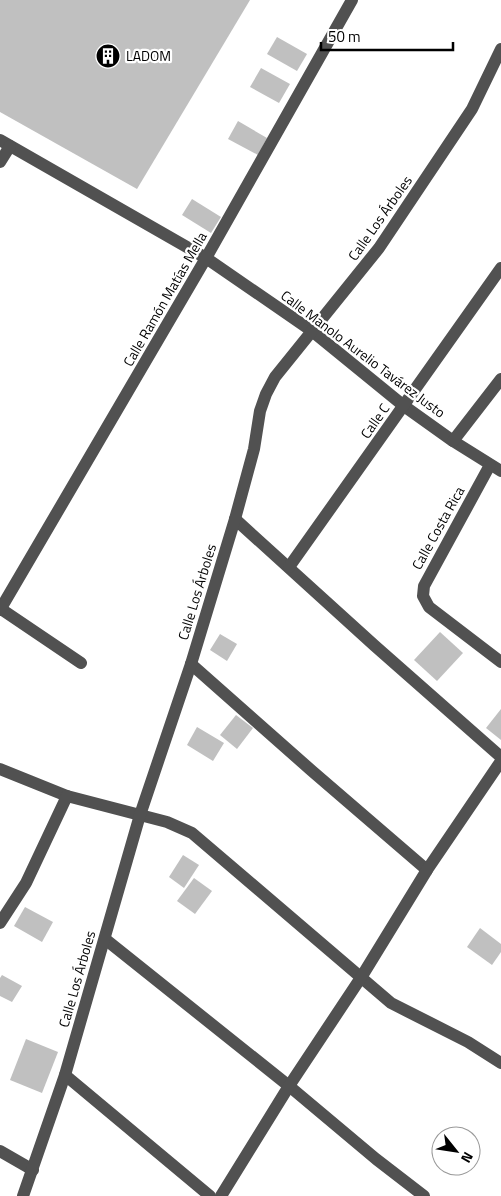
<svg xmlns="http://www.w3.org/2000/svg" width="501" height="1196" viewBox="0 0 501 1196" font-family="'Titillium Web',sans-serif">
	<style>
		.building { fill: #c0c0c0 }
		.lines { fill: none; stroke-linecap: round; stroke-linejoin: round }
		.minor { stroke: #515151; stroke-width: 12 }
		.labels { text-anchor: middle; stroke-width: 4.5; stroke-linejoin: round; paint-order: stroke }
		.poi-label { font-size: 14px; fill: #000; stroke: #fff; text-anchor: start }
		.street-label { font-size: 14px; fill: #000; stroke: #fff }
	</style>
	<rect width="100%" height="100%" fill="#fff"/>
	<g class="building">
		<polygon points="0,0 250,0 137,189 0,112"/>
		<polygon points="277,37 307,54 297,71 267,54"/>
		<polygon points="261,68 290,84 279,103 250,87"/>
		<polygon points="238,121 267,138 258,155 228,139"/>
		<polygon points="192,199 221,217 211,233 182,215"/>
		<polygon points="440,632 463,653 437,681 414,660"/>
		<polygon points="220,634 237,644 227,661 210,650"/>
		<polygon points="501,709 501,740 486,728"/>
		<polygon points="236,715 253,728 237,749 220,735"/>
		<polygon points="197,727 224,743 213,761 187,745"/>
		<polygon points="183,855 199,865 184,888 169,877"/>
		<polygon points="194,878 212,891 195,914 177,901"/>
		<polygon points="25,907 53,922 42,942 14,926"/>
		<polygon points="480,928 501,944 501,952 492,965 467,947"/>
		<polygon points="2,975 22,986 12,1002 0,996 0,978"/>
		<polygon points="26,1039 58,1052 42,1093 10,1080"/>
	</g>
	<g class="lines">
		<g class="minor">
			<polyline points="0,140 206,258 312,331 404,406 453,441 501,471"/>
			<polyline points="0,162 10,146"/>
			<polyline points="453,441 501,379"/>
			<polyline points="490,465 424,586 423,596 429,607 501,662"/>
			<polyline points="235,519 375,646 501,757"/>
			<polyline points="289,567 501,268"/>
			<polyline points="1,609 81,663"/>
			<polyline points="0,610 206,258 352,0"/>
			<polyline points="191,664 312,771 427,870"/>
			<polyline points="0,769 67,796 167,822 192,833 391,1003 468,1042 501,1063"/>
			<polyline points="0,923 26,883 67,796"/>
			<polyline points="105,939 289,1086 376,1159 424,1196"/>
			<polyline points="65,1075 210,1196"/>
			<polyline points="0,1151 33,1170"/>
			<polyline points="23,1196 65,1075 140,815 191,664 235,519 254,449 260,411 266,394 275,377 379,248 472,109 501,49"/>
			<polyline points="221,1196 289,1086 362,976 427,870 501,761"/>
		</g>
	</g>
	<defs>
		<symbol id="building-disc" viewBox="-11 -11 22 22"><circle r="9.5" fill="#000" stroke="#fff"/><path d="M-4-6H4V6H1V3H-1V6H-4ZM-2.5-4.3h1.7v1.8h-1.7ZM.8-4.3h1.7v1.8H.8ZM-2.5-1h1.7V.8h-1.7ZM.8-1h1.7V.8H.8Z" fill="#fff"/></symbol>
	</defs>
	<g fill-rule="evenodd">
		<use href="#building-disc" x="94" y="42" width="28" height="28"/>
	</g>
	<g class="labels">
		<g class="poi-label">
			<text x="126" y="61">LADOM</text>
		</g>
		<g class="street-label">
			<text transform="translate(380 218) rotate(-55)" y="5">Calle Los Árboles</text>
			<text transform="translate(165 299) rotate(-60)" y="5">Calle Ramón Matías Mella</text>
			<text transform="translate(363 354) rotate(37)" y="5">Calle Manolo Aurelio Tavárez Justo</text>
			<text transform="translate(375 421) rotate(-55)" y="5">Calle C</text>
			<text transform="translate(438 528) rotate(-61)" y="5">Calle Costa Rica</text>
			<text transform="translate(197 592) rotate(-73)" y="5">Calle Los Árboles</text>
			<text transform="translate(77 979) rotate(-74)" y="5">Calle Los Árboles</text>
		</g>
	</g>
	<g transform="translate(456 1151) rotate(120)"><circle r="24" fill="#ffffff" stroke="#999999"/>
	<path d="M0-4L9 19L0 12L-9 19Z" fill="#000000"/>
	<text y="-8" font-size="14" font-weight="bold" text-anchor="middle" fill="#000000">N</text>
	</g>
	<path d="M321 42v8h132v-8" fill="none" stroke="#000000" stroke-width="2.5"/>
	<text x="328" y="42" font-size="15" fill="#000000" stroke="#ffffff" stroke-width="4" paint-order="stroke">50 m</text>
</svg>
